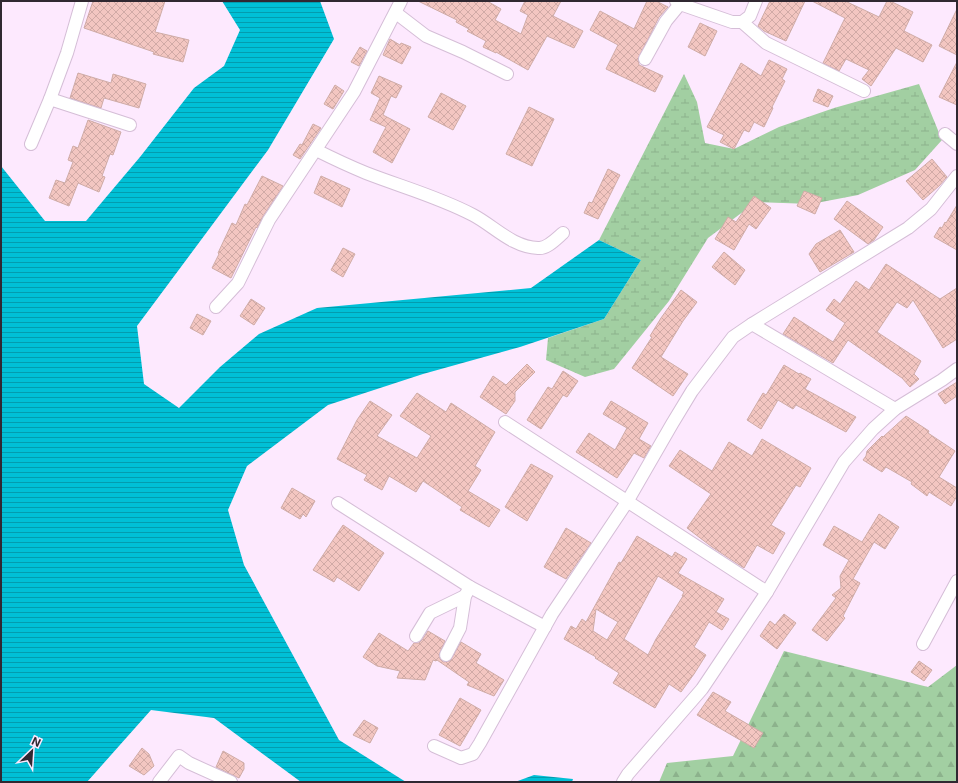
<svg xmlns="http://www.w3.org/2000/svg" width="958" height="783" viewBox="0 0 958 783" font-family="Inter,sans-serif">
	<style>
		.forest { fill: url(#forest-firs) }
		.wetland { fill: url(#wetland-marsh) }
		.water { fill: url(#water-rules) }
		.building { fill: url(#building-cross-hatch); stroke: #cfaca7; fill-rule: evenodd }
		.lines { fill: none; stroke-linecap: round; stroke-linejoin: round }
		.street-casing { stroke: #d5bed7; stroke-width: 14 }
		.street { stroke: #fff; stroke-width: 12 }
	</style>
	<defs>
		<pattern id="forest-firs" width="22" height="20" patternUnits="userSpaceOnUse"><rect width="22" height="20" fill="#a2cfa2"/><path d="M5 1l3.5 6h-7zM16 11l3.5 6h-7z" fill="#8cb28c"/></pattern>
		<pattern id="wetland-marsh" width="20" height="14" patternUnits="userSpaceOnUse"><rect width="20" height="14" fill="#a2cfa2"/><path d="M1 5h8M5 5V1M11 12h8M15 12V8" fill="none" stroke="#8cb28c"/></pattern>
		<pattern id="water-rules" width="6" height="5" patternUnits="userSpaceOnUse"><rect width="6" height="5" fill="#00c0d6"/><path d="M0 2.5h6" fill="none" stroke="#039cae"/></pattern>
		<pattern id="building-cross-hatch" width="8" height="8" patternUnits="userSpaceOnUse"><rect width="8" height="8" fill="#f3c6c1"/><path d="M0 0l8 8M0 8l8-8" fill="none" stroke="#d1aaa6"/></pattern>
	</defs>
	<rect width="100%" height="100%" fill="#fde9fe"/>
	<polygon class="forest" points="784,651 928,687 957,665 957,782 659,782 667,763 733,756"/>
	<polygon class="wetland" points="684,74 697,102 705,143 734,149 779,127 834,108 919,84 942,140 915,170 858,195 811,204 756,202 708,238 669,301 614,369 585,377 546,360 548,338 604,319 641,260 599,240"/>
	<g class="water">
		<polygon points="222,1 320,1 334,39 268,150 137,326 144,384 179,408 220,367 259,334 317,308 531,288 599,240 641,260 604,319 520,347 423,374 328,405 247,466 228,510 244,565 339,740 406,782 301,782 214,718 151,710 87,782 1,782 1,166 45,221 86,221 140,157 194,88 224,66 240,30"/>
		<polygon points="534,775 573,779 572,782 515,782"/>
	</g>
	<g class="building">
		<polygon points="93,1 165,1 155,32 189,40 183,62 153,54 154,52 84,28"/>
		<polygon points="418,1 487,1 501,9 495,20 521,34 528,15 520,11 525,1 561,1 553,16 583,31 574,48 547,36 528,70 496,52 496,53 483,47 486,41 467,31 469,29 456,22 457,20"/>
		<polygon points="647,1 656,1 668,7 659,17 638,59 639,65 663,76 655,92 606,69 618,45 590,30 600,11 634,29"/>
		<polygon points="770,1 805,1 786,41 764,31 758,26"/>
		<polygon points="812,1 845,1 879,17 887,1 890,1 913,12 904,31 932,45 923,62 896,48 871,86 862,79 869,70 846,59 839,71 823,63 845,18"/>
		<polygon points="957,9 957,55 939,46"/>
		<polygon points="700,23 717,31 705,56 688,47"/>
		<polygon points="390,39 400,45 401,43 411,47 402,64 383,55"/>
		<polygon points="360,47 367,51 359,66 351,62"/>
		<polygon points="769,60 787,69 782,79 785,81 772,107 773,108 764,127 754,122 749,132 744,130 734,149 720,142 724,135 707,127 741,63 761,76"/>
		<polygon points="957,62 957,105 939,97"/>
		<polygon points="78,73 111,83 113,74 146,84 139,108 104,98 101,108 70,98"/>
		<polygon points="379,76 402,86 396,98 391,96 383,115 410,129 392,163 373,152 386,127 370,120 380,98 371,93"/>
		<polygon points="335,85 344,91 333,109 324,104"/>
		<polygon points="818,89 833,96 828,107 813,101"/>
		<polygon points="441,93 466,106 453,130 428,117"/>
		<polygon points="529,107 554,119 532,166 506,154"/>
		<polygon points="88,120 121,132 113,155 110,154 102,176 105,177 99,192 78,183 69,206 49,198 56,180 65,183 73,162 68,160 73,146 78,148"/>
		<polygon points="313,124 321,128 300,159 293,155 300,144 302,145"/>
		<polygon points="932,159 947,177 939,186 923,200 906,181"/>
		<polygon points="608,169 620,175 598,219 584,213 589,202 592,203"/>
		<polygon points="262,176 283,186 263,216 257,228 256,227 231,278 212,268 219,254 218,253 232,223 236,225 245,204 247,205"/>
		<polygon points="321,176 350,189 342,207 314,193"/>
		<polygon points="804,191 822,198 815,214 797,206"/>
		<polygon points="754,196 771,208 756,229 749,224 734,250 715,239 728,217 736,222"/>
		<polygon points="847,201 883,227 874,240 868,244 834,219"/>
		<polygon points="957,205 957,250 934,237 940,227 942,228 945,222 946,223"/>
		<polygon points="840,230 854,252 820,272 809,254 816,244"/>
		<polygon points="343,248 355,254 343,277 331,270"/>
		<polygon points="724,252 745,270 735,285 712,267"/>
		<polygon points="886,264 940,299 957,288 957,339 943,348 913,300 907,308 897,302 877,332 921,361 914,374 919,379 910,387 902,378 848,340 833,363 783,334 794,317 833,342 845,323 826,310 834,299 840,304 856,281 869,290"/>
		<polygon points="681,290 697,302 683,321 661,357 688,374 673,396 632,368 652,337 650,336 661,318"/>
		<polygon points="251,299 265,308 254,325 240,316"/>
		<polygon points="197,314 211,321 203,335 190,328"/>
		<polygon points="527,364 535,372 515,392 515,401 506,414 480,397 493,376 506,385"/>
		<polygon points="784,365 799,374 800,373 811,379 805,389 856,417 846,432 796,405 793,409 778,400 761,429 747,420 763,393 766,395"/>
		<polygon points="563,371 578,381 567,397 563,395 541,429 527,420 548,387 552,389"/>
		<polygon points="957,382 957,396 945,404 938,394"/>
		<polygon points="417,393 446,412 451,403 495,432 475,466 481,470 468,491 500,510 489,527 460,510 462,507 423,481 416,492 389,476 382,490 364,480 367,475 337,459 357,420 370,401 392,415 377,436 417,458 431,436 400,416"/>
		<polygon points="611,401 648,423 639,439 651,446 644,458 634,453 617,478 576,452 589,433 615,450 627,428 603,414"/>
		<polygon points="906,416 929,431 928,433 955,451 939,477 957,488 957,496 951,506 929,492 927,496 911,484 912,482 886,467 882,472 863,460 866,456 867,451 882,436 883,437"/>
		<polygon points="762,439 811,468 800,487 796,485 771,525 785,533 773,554 757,545 744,568 712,547 687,528 711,494 669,466 680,450 712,471 729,442 752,456"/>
		<polygon points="531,464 553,476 527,521 505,507"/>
		<polygon points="292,488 315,501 306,517 303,514 300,519 281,508"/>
		<polygon points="879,514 899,527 885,549 874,542 853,579 860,583 843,616 845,618 827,641 812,630 836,598 832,595 841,588 840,576 849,560 823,545 834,526 862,542"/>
		<polygon points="343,525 384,553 359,591 337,577 334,582 313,570"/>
		<polygon points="566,528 591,543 566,579 544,567"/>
		<path d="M637 536 672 557 675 552 687 559 678 573 724 599 716 612 729 619 722 630 709 622 694 647 706 655 694 674 681 692 669 684 655 708 613 683 619 673 595 658 596 657 564 639 571 626 576 629 582 619 586 622 619 562 621 563ZM658 576 684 592 682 596H683L656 639 648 655 624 639ZM596 609 618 622 607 640 593 631Z"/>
		<polygon points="784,614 796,623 777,649 760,636 770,621 775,625"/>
		<polygon points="428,631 445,641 439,655 440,659 443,662 450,661 461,642 481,654 476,663 504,680 494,696 467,685 469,682 437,660 436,661 433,660 425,680 397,678 400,671 377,666 363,657 379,633 408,651 414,643 419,643 422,640"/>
		<polygon points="919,661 932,670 924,681 911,672"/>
		<polygon points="713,692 731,702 725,711 763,733 754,748 697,715"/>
		<polygon points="460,698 481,710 460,746 439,735"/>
		<polygon points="364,720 378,728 370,743 353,735"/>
		<polygon points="142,748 149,754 154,766 144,775 129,766"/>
		<polygon points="223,751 244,763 244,769 239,778 216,767"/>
	</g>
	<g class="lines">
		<defs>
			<g id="street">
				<polyline points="676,1 680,4 732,22 742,22 766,43 864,91"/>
				<polyline points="396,13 426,36 463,52 507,74"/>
				<polyline points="742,22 750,16 756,1"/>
				<polyline points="645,59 666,21 680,4"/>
				<polyline points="50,99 130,125"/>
				<polyline points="945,134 957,144"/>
				<polyline points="31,144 50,99 67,53 82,1"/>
				<path d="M316 150C332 158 349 166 366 173 402 187 439 197 473 215 494 226 512 247 538 248 547 249 556 239 563 233"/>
				<polyline points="216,307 238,283 269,220 354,92 401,1"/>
				<polyline points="752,324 895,409"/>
				<polyline points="505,422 767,592"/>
				<polyline points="338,503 470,587 545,627"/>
				<polyline points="416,636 430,613 465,596"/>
				<polyline points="923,644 957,581"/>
				<polyline points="446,655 460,628 465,596 470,587"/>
				<polyline points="434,746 461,758 473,754 480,743 552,614 627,502 672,424 692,391 733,337 752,324 908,228 931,209 957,176"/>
				<polyline points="159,782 179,756 189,763 231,782"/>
				<polyline points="623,782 628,774 702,689 767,592 844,462 873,429 895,409 942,380 957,369"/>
			</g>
		</defs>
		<use href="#street" class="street-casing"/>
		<use href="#street" class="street"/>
	</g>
	<rect width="958" height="783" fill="none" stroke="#302831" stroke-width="4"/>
	<g transform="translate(32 751) rotate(25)" stroke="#fde9fe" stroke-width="3" paint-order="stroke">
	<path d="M0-3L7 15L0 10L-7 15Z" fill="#302831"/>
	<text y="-6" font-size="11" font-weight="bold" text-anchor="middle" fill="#302831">N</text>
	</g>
</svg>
